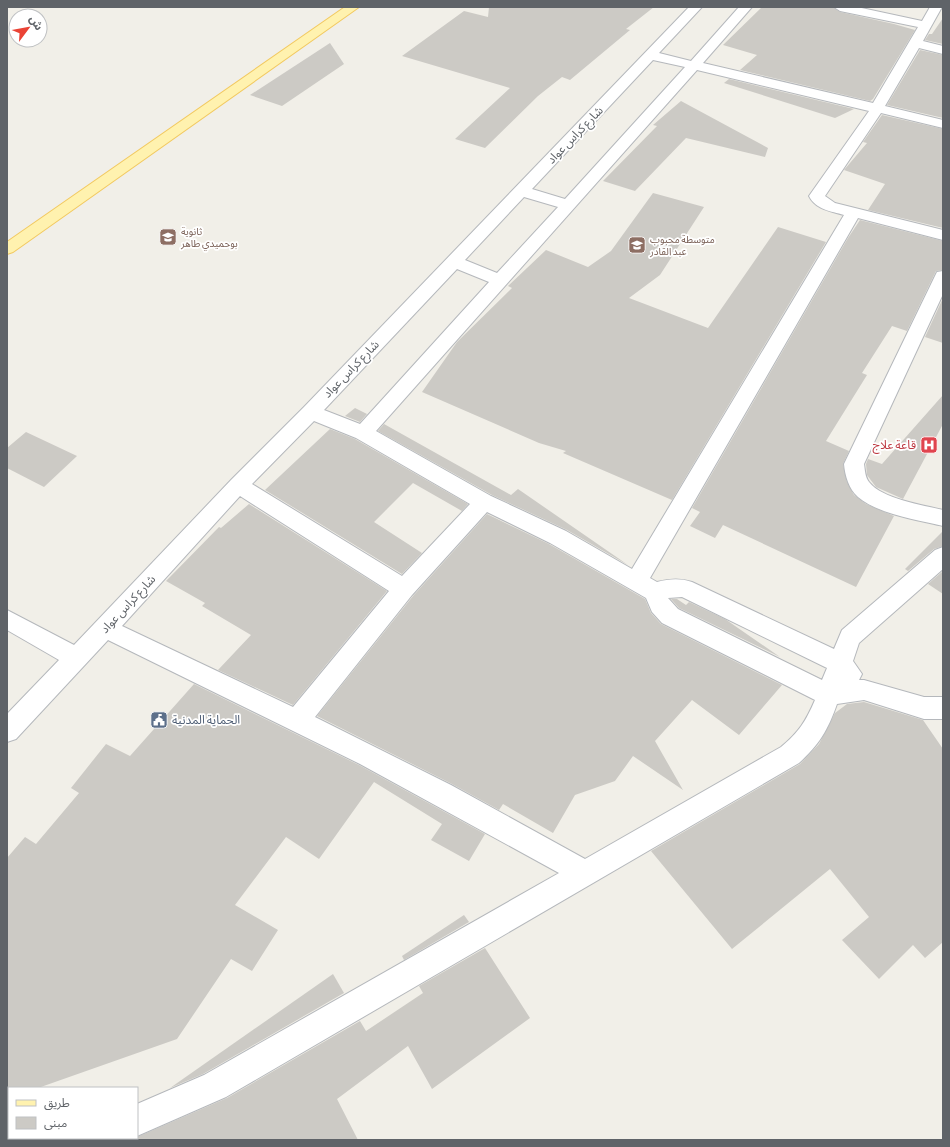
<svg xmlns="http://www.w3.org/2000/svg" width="950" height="1147" viewBox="0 0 950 1147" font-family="'Sofia Sans Condensed','Noto Sans Arabic',sans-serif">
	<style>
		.building { fill: #cccac5 }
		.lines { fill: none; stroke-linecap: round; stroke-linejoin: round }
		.minor-casing { stroke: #b5b8bc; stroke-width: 2 }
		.major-casing { stroke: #f2c960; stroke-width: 2 }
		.minor { fill: #fff; fill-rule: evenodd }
		.major { fill: #fff2af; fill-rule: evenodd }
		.labels { text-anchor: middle; stroke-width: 3.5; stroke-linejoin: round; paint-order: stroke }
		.far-education-label { font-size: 10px; fill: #785e54; stroke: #fff; text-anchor: start }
		.street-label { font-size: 12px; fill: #5f6368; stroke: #fff }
		.health-label { font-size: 12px; fill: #be3a42; stroke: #fff; text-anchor: end }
		.service-label { font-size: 12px; fill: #4e5e75; stroke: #fff; text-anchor: start }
	</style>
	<rect width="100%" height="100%" fill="#f1efe8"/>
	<g class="building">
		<polygon points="489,7 654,7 626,29 630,30 570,80 562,77 538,96 485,148 455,139 510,88 402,56 464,11 488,17"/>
		<polygon points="762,7 833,7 840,12 894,24 915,30 873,99 870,101 740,70 757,55 723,45"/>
		<polygon points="943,18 943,44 925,40 929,34 932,34"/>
		<polygon points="330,43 344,64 282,106 250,95"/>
		<polygon points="920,50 943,55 943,118 887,105"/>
		<polygon points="729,79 854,109 835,118 724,83"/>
		<polygon points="681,101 768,148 765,157 686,138 635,191 603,181 657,126 653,125"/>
		<polygon points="882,115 943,129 943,228 868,210 885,184 844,170 867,143 863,142"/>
		<polygon points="653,193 704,207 660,275 629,298 708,328 778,227 826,242 672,500 563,453 566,451 539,443 422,392 457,342 512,288 508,286 546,250 588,267 611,251"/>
		<polygon points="860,220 943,241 943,270 936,271 907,331 892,326 862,373 867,375 826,441 849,451 843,464 847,482 854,495 866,504 894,516 856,587 723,525 715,538 690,526 700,512 692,508 848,238"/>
		<polygon points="943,298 943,343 925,337"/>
		<polygon points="943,395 943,424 903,499 876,487 867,475 866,464 868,459 882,464"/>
		<polygon points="355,408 367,414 360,422 345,416"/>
		<polygon points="384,424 511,495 518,489 628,565 567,530 492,495 378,431"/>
		<polygon points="330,429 355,439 468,504 462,511 413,483 374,522 422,553 402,574 265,490"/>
		<polygon points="26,432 77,456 44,487 7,468 7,448"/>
		<polygon points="249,504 387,591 293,705 218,670 251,635 202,606 205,603 166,581 219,527 221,528"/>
		<polygon points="487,514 549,544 645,599 651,613 661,624 782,685 739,735 692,700 655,741 683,790 633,756 615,781 575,795 553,833 503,804 499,810 452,784 317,716 413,596"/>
		<polygon points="943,531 943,546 934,549 908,571 905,569"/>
		<polygon points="943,571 943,594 928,584"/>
		<polygon points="671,599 677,599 686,605 689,602 725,619 780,657 679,608"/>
		<polygon points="194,684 359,765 485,834 469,861 431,840 442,824 374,782 319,859 286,837 235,905 278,930 252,971 231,959 177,1039 38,1088 7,1088 7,858 25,837 36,844 79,793 71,788 106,744 130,756"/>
		<polygon points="864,702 923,720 943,749 943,942 925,958 913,945 879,979 842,940 869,917 830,869 732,949 651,851 800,764 819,744 835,713 847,704"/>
		<polygon points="464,915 469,922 404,960 402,956"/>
		<polygon points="485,948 530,1018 432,1089 408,1046 337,1099 358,1140 137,1140 137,1137 227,1098 360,1021 366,1031 423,993 419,986"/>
		<polygon points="333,974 344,993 203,1074 170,1088"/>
	</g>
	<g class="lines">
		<defs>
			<g id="minor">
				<path d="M689 7H702L659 53 691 61 739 7H752L703 63 873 103 918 27 840 11 834 7H857L922 21 930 7H942L923 41 943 46V54L919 48 885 106 943 120V128L881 113 825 196 835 203 943 230V240L858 218 650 578 657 582C669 579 680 578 692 582L834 649 842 630 935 550 943 547V569L859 643 853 661 862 674 859 680H864L924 697H943V719H924L864 700 837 704C828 730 819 745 799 763L226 1097 137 1136V1104L204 1075 559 873 360 764 108 640 16 739 7 742V714L59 660 7 630V610L74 645 231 480 304 407ZM653 60 685 67 565 199 532 189ZM697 70 869 111 809 196C816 210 831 211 844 215L632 569 566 531 491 496 376 431ZM524 197 558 207 497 273 465 260ZM457 269 489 282 360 424 324 410ZM314 421 356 438 470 504 402 576 252 484ZM240 496 389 591 293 707 122 626ZM487 512 550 543 646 598 652 612 662 623 815 700C806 721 799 732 781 747L585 859 451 785 315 717 412 595ZM682 597 827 668 822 680 678 609 668 598Z"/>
				<path d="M943 271V294L864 464C865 470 865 477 869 482 882 499 923 505 943 510V526C918 520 878 514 858 497 849 489 845 476 844 464L935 276 937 272Z"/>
				<polygon points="74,1138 111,1138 110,1140 73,1140"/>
			</g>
			<polygon id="major" points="345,7 359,7 13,252 7,254 7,242"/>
		</defs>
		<use href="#minor" class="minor-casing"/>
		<use href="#major" class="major-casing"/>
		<use href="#minor" class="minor"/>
		<use href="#major" class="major"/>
	</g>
	<defs>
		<symbol id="school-square" viewBox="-11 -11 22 22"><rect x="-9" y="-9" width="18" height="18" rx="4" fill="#8d6e63" stroke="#fff"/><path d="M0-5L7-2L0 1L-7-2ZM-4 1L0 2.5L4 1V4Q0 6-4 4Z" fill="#fff"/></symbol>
		<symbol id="hospital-square" viewBox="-11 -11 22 22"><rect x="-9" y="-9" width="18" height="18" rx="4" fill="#e0444e" stroke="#fff"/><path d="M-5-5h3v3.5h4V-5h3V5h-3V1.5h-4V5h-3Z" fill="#fff"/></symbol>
		<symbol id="civic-square" viewBox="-11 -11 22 22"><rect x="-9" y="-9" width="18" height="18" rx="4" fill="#5c6f8a" stroke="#fff"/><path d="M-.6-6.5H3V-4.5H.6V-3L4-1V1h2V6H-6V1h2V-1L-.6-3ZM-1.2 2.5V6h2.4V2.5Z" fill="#fff"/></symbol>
	</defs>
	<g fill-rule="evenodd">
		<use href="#school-square" x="158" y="227" width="20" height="20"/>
		<use href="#school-square" x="627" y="235" width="20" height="20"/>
		<use href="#hospital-square" x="919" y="435" width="20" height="20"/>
		<use href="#civic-square" x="149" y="710" width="20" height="20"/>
	</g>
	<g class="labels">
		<g class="far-education-label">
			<text x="181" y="235">ثانوية<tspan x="181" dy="12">بوحميدي طاهر</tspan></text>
			<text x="650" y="243">متوسطة محبوب<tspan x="650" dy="12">عبد القادر</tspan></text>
		</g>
		<g class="street-label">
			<text transform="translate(575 135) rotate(-46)" y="4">شارع كراس عواد</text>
			<text transform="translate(351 369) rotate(-46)" y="4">شارع كراس عواد</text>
			<text transform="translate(128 604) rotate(-47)" y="4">شارع كراس عواد</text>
		</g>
		<g class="health-label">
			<text x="916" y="449">قاعة علاج</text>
		</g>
		<g class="service-label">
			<text x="172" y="724">الحماية المدنية</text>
		</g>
	</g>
	<rect width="950" height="1147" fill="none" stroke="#5f6368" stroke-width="16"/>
	<rect x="8" y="1087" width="130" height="52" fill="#ffffff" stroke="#bfc1c3"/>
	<rect x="16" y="1100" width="20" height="6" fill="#fff2af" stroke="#bfc1c3"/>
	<text x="44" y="1107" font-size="12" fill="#5f6368">طريق</text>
	<rect x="16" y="1117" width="20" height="12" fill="#cccac5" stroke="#bfc1c3"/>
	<text x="44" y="1127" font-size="12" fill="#5f6368">مبنى</text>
	<g transform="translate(28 28) rotate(58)"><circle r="19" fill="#ffffff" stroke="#bfc1c3"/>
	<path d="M0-3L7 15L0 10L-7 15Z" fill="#ea4335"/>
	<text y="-6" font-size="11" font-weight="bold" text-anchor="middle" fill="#5f6368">ش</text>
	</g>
</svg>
